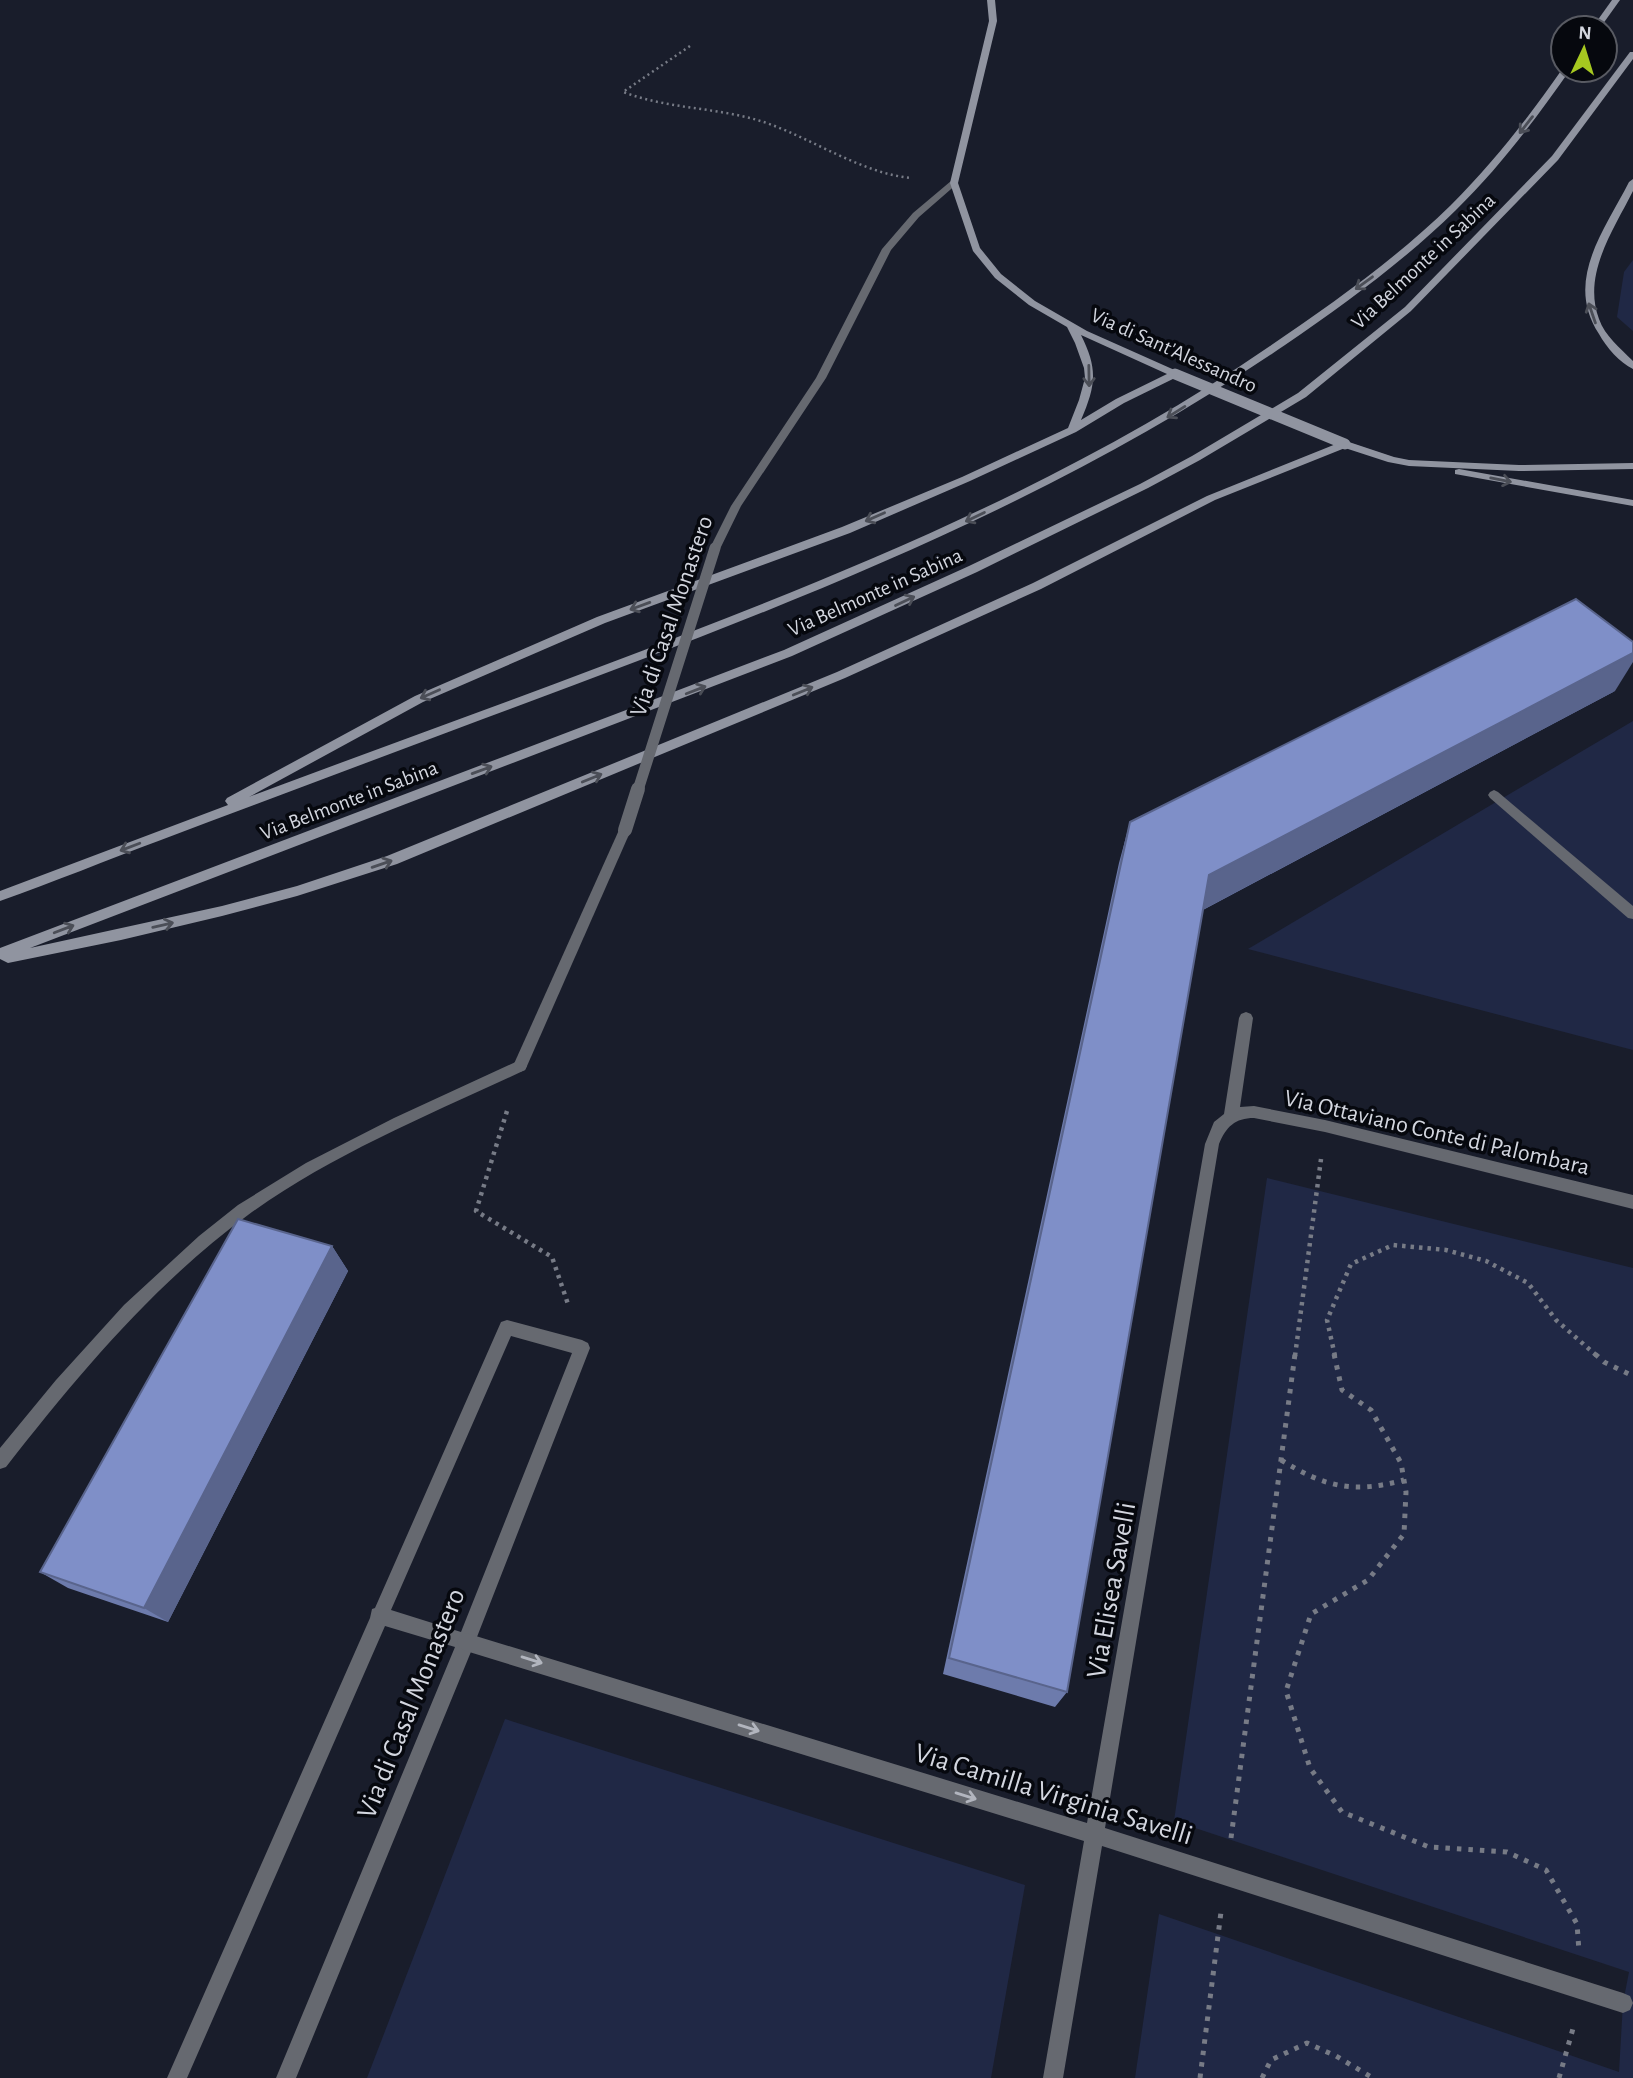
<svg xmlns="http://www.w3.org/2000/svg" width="1633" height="2078" viewBox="0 0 1633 2078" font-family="'Alegreya Sans',sans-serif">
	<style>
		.green { fill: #202845 }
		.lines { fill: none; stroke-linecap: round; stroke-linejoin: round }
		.path-far2 { stroke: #777b86; stroke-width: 2.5; stroke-dasharray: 2 3.5; stroke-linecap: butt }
		.path-far1 { stroke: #777b86; stroke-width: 4.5; stroke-dasharray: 3.5 5; stroke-linecap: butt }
		.path { stroke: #777b86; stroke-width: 5; stroke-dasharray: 4.5 7; stroke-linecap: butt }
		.lane { fill: #666970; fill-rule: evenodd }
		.street { fill: #666970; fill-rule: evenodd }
		.secondary { fill: #9094a0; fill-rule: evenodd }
		.street-bridge-far1 { stroke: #666970; stroke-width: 11 }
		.street-bridge { stroke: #666970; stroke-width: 14 }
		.secondary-bridge { stroke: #9094a0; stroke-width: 11 }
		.wall { fill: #6d7bac }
		.shaded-wall { fill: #59648c }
		.building { fill: #7f8fc8; stroke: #59648c; stroke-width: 2 }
		.oneway { stroke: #4b4e57 }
		.oneway2 { stroke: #b2b5be }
		.labels { text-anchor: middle; stroke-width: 7; stroke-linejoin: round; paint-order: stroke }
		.far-street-label { font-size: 21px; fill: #d3d6df; stroke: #06080e }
		.street-label { font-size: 24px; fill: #d3d6df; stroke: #06080e }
		.near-street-label { font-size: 28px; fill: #d3d6df; stroke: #06080e }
	</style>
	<rect width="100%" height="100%" fill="#191d2b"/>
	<g class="green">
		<polygon points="1633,260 1633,331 1617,317 1624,272"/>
		<polygon points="1633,721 1633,1050 1248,949"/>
		<polygon points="1267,1178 1633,1268 1633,2078 1135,2078 1159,1914 1619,2072 1623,2003 1629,1972 1174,1821"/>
		<polygon points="505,1719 1025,1885 991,2078 367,2078"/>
	</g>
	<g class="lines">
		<path class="path-far2" d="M690 46 623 92C666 108 706 107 750 118 802 131 857 173 911 178"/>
		<g class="path-far1">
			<polyline points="507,1111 476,1211 552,1257 569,1307"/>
			<polyline points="1295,1356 1321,1159"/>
			<polyline points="1335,1356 1327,1320 1351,1264 1393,1245 1446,1250 1486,1261 1528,1283 1556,1320 1597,1356"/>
		</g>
		<g class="path">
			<polyline points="1334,1354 1342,1390 1371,1410 1401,1463 1406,1492 1404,1534 1368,1580 1311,1614 1286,1691 1310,1768 1342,1812 1429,1847 1507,1852 1546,1870 1577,1924 1579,1951"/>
			<polyline points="1595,1354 1604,1362 1633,1376"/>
			<path d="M1281 1460C1325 1487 1353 1494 1404 1480"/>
			<polyline points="1231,1838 1295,1354"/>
			<polyline points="1200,2078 1221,1912"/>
			<polyline points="1262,2078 1271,2060 1307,2043 1336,2056 1373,2078"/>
			<polyline points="1559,2078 1574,2025"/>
		</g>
		<g class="lane">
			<path d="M520 1060 525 1062 527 1066 525 1070C431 1114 332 1154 248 1215 154 1284 78 1375 6 1467L0 1469V1448L56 1380 124 1305 199 1236 238 1205 306 1163 394 1118Z"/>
			<path d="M507 1320 582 1340 588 1343 590 1348 475 1642 296 2078H276L455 1647 385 1626 187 2078H167L370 1618 372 1609 375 1608 501 1322ZM511 1336 572 1353 461 1632 391 1610Z"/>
		</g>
		<g class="street">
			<polygon points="951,181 958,183 919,217 891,250 826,378 741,506 719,551 711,551 710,548 731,506 816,378 882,249 913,213"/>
			<polygon points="1494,790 1498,792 1633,906 1633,919 1628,918 1490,798 1488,795 1490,792"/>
			<polygon points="625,825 631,830 527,1066 525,1070 520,1072 515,1070 513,1066 619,830"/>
			<path d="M1246 1012 1251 1014 1253 1018 1240 1107 1254 1106 1325 1120 1633 1195V1209L1325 1132 1254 1118C1235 1118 1226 1127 1219 1144L1105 1828 1623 1993 1630 1996 1633 2003 1630 2010 1623 2013 1102 1846 1063 2078H1043L1084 1841 466 1651 460 1648 457 1642 460 1636 466 1633 1087 1823 1205 1144 1214 1122 1224 1114 1239 1018 1241 1014Z"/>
		</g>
		<g class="secondary">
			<path d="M987 0H995L997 21 958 183 980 248 1001 274 1035 301 1087 331 1179 372V376L1124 403 1076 432 970 481 850 533 605 623 423 702 249 797C395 742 542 690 688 633 890 555 1091 469 1270 346 1333 303 1397 258 1451 205 1493 163 1529 117 1563 68L1570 70C1535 120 1499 168 1456 210 1404 261 1345 304 1285 345 1040 513 760 616 483 719 376 759 268 800 161 840 107 860 54 882 0 901V891L228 805 225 801 227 798 415 696 597 617 842 527 962 477 1068 428 1079 400 1085 378 1084 368 1075 343 1067 327 1029 305 995 278 973 251 950 183 989 21ZM1081 335 1167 374 1116 399 1081 420C1096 385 1098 369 1081 335Z"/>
			<polygon points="1612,0 1620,0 1600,28 1592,28"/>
			<polygon points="1630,52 1633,52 1633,59 1558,160 1411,311 1306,397 1200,460 1148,488 977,572 792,656 30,948 222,906 297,886 387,856 837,672 1033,583 1207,496 1341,442 1349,442 1394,457 1409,460 1519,465 1633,463 1633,469 1519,471 1409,466 1388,462 1345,448 1215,500 1041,589 845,678 397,864 297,896 222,916 121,940 8,963 0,959 0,948 784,650 969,566 1140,484 1192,456 1298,393 1405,307 1552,156"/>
			<path d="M1633 179V191C1614 229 1582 274 1599 319 1605 336 1620 348 1633 361V369C1620 363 1606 347 1599 334 1564 281 1604 231 1629 182Z"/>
			<polygon points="1459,469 1633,500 1633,506 1455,474 1455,470"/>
		</g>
		<polyline class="street-bridge-far1" points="638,790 715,548"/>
		<polyline class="street-bridge" points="625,830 638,789"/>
		<polyline class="secondary-bridge" points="1175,374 1345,444"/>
	</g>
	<g class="wall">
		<polygon points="1615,691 1203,910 1067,1692 1055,1707 943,1674 1119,863 1130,822"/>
		<polygon points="332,1246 348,1271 168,1622 68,1588 40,1572"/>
	</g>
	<g class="shaded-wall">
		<polygon points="1633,653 1633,662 1615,691 1195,914 1209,875"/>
		<polygon points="332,1246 348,1271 168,1622 144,1608"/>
	</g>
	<g class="building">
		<polygon points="1576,599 1633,642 1633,653 1209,875 1067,1692 949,1658 1130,822"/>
		<polygon points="238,1219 332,1246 144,1608 40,1572"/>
	</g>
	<defs><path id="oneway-shaft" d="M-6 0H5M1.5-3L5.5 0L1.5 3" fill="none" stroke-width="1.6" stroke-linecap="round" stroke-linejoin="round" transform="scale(1.75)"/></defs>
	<g class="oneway">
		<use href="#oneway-shaft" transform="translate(1526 125) rotate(128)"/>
		<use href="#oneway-shaft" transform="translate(1364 283) rotate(144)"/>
		<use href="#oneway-shaft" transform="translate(1592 313) rotate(-109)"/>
		<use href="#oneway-shaft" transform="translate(1089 376) rotate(89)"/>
		<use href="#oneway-shaft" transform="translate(1176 412) rotate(148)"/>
		<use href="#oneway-shaft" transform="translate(1501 480) rotate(11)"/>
		<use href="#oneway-shaft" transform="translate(875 517) rotate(156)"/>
		<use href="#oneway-shaft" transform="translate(975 517) rotate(154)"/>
		<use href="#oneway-shaft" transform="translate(905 601) rotate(-25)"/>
		<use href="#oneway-shaft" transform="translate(640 606) rotate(160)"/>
		<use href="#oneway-shaft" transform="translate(696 690) rotate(-21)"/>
		<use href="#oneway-shaft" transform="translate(803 691) rotate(-22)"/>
		<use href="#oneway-shaft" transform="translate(430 694) rotate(156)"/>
		<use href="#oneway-shaft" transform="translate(482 770) rotate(-20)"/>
		<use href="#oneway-shaft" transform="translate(592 778) rotate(-22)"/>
		<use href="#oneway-shaft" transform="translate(130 847) rotate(159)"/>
		<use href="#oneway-shaft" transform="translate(382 864) rotate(-19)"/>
		<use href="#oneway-shaft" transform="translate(163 925) rotate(-13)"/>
		<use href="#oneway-shaft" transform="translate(64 929) rotate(-21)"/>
	</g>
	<g class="oneway2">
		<use href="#oneway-shaft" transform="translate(532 1660) rotate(17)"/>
		<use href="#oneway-shaft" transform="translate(749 1728) rotate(17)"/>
		<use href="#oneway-shaft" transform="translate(966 1796) rotate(17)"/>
	</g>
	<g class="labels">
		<g class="far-street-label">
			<text transform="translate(1423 261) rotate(-43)" y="7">Via Belmonte in Sabina</text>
			<text transform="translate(1174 350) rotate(24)" y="7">Via di Sant'Alessandro</text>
			<text transform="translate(875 592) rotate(-24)" y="7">Via Belmonte in Sabina</text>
			<text transform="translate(349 800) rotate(-21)" y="7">Via Belmonte in Sabina</text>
		</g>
		<g class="street-label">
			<text transform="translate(671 616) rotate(-71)" y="8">Via di Casal Monastero</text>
			<text transform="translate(1437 1132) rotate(13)" y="8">Via Ottaviano Conte di Palombara</text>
		</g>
		<g class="near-street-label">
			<text transform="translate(1110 1590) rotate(-80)" y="10">Via Elisea Savelli</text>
			<text transform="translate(410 1703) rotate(-68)" y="10">Via di Casal Monastero</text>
			<text transform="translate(1054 1793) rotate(17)" y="10">Via Camilla Virginia Savelli</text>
		</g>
	</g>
	<g transform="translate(1584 49) rotate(4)"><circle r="33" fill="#06080e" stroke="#585a62" stroke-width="2"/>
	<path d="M0-5L12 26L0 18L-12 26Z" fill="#a6c820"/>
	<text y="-10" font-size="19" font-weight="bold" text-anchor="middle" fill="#d3d6df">N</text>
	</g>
</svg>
